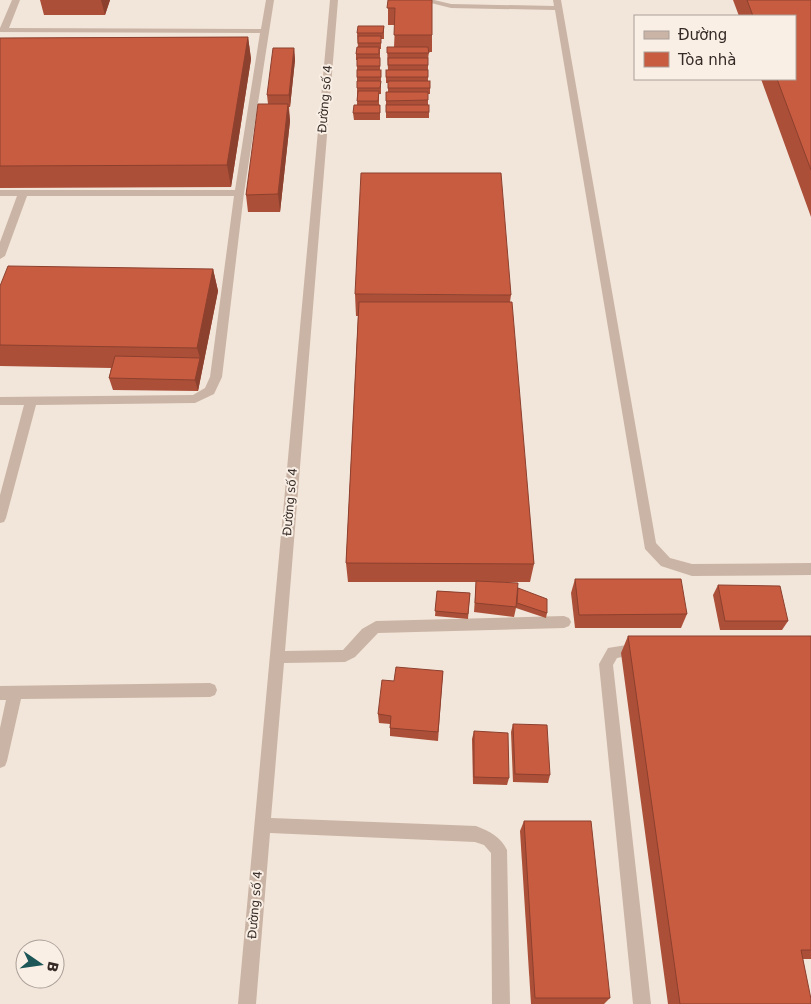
<svg xmlns="http://www.w3.org/2000/svg" width="811" height="1004" viewBox="0 0 811 1004" font-family="'DejaVu Sans',sans-serif">
	<style>
		.lines { fill: none; stroke-linecap: round; stroke-linejoin: round }
		.minor { fill: #cab4a5; fill-rule: evenodd }
		.wall { fill: #ac4f38 }
		.shaded-wall { fill: #8c402e }
		.building { fill: #c85c41; stroke: #8c402e }
		.labels { text-anchor: middle; stroke-width: 4; stroke-linejoin: round; paint-order: stroke }
		.street-label { font-size: 12px; fill: #352a26; stroke: #f9efe5 }
	</style>
	<rect width="100%" height="100%" fill="#f2e5d9"/>
	<g class="lines">
		<g class="minor">
			<polygon points="12,0 20,0 9,28 261,29 266,0 274,0 244,193 222,377 214,394 195,403 36,405 6,518 4,522 0,523 0,495 24,405 0,405 0,397 193,395 205,388 210,377 234,196 27,196 5,256 0,259 0,242 17,196 0,196 0,190 235,190 260,33 0,32 0,28"/>
			<path d="M330 0H338L285 651 343 650 362 629 376 621 564 616 569 618 571 622 569 626 564 628 378 633 355 657 345 662 284 663 271 818 476 826C489 831 501 837 507 850L510 1004H492L491 853 484 845 475 842 270 833 256 1004H238Z"/>
			<polygon points="419,0 434,0 451,4 554,6 553,0 561,0 656,543 670,558 692,564 811,563 811,575 692,576 661,566 645,549 555,10 451,8"/>
			<polygon points="639,643 644,645 646,649 644,653 617,658 613,665 651,1004 633,1004 599,664 608,648"/>
			<polygon points="210,683 215,685 217,690 215,695 210,697 21,699 7,761 5,766 0,768 0,728 6,700 0,700 0,686"/>
		</g>
	</g>
	<g class="wall">
		<polygon points="40,0 110,0 105,15 44,15"/>
		<polygon points="388,0 432,35 432,52 429,52 428,59 428,81 430,81 430,94 428,94 428,105 429,105 429,118 386,118 386,101 388,92 388,83 386,83 386,70 388,70 387,47 394,47 395,25 388,25"/>
		<polygon points="733,0 811,0 811,217 761,79 795,79 795,16 739,16"/>
		<polygon points="384,26 384,39 381,39 381,49 380,49 380,70 381,76 381,94 379,94 379,105 380,105 380,120 354,120 353,113 357,105 357,60 356,60 356,54 358,47 357,33"/>
		<polygon points="248,37 251,59 231,187 0,188 0,38"/>
		<polygon points="294,48 295,60 290,107 289,107 290,121 280,212 248,212 246,195 268,104 267,95"/>
		<polygon points="213,269 218,291 198,391 113,390 109,378 111,368 0,366 0,286"/>
		<polygon points="355,294 511,295 510,302 534,564 530,582 500,582 518,588 547,613 546,618 516,608 514,617 474,612 476,582 348,582 346,563 358,316 356,316"/>
		<polygon points="575,579 687,614 681,628 575,628 571,593"/>
		<polygon points="718,585 788,621 782,630 720,630 713,595"/>
		<polygon points="437,591 470,593 468,619 435,616"/>
		<polygon points="628,636 811,636 811,959 803,959 811,1004 668,1004 621,653"/>
		<polygon points="443,671 438,741 390,736 390,724 379,723 378,714 394,681"/>
		<polygon points="513,724 550,775 548,783 513,782 511,732"/>
		<polygon points="474,731 509,778 507,785 473,784 472,739"/>
		<polygon points="524,821 610,998 604,1004 531,1004 520,831"/>
	</g>
	<g class="shaded-wall">
		<polygon points="101,0 110,0 105,15"/>
		<polygon points="248,37 251,59 231,187 227,165"/>
		<polygon points="294,48 295,60 290,107 289,95"/>
		<polygon points="288,104 290,121 280,212 278,194"/>
		<polygon points="213,269 218,291 198,391 195,380 200,358 197,348"/>
	</g>
	<g class="building">
		<polygon points="388,0 432,0 432,35 394,35 395,8 387,8"/>
		<polygon points="747,0 811,0 811,170 777,79 795,79 795,16 753,16"/>
		<polygon points="358,26 384,26 383,33 357,33"/>
		<rect x="358" y="36" width="23" height="7"/>
		<polygon points="248,37 227,165 0,166 0,38"/>
		<polygon points="357,47 379,47 379,54 356,54"/>
		<polygon points="387,47 428,47 429,53 387,53"/>
		<polygon points="273,48 294,48 289,95 267,95"/>
		<rect x="357" y="58" width="23" height="8"/>
		<rect x="388" y="58" width="40" height="7"/>
		<rect x="357" y="70" width="24" height="7"/>
		<rect x="386" y="70" width="42" height="7"/>
		<polygon points="357,81 381,81 380,88 357,88"/>
		<rect x="388" y="81" width="42" height="7"/>
		<polygon points="358,91 379,91 378,101 357,101"/>
		<polygon points="386,92 428,92 428,100 386,101"/>
		<polygon points="258,104 288,104 278,194 246,195"/>
		<polygon points="354,105 380,105 380,113 353,113"/>
		<rect x="386" y="105" width="43" height="7"/>
		<polygon points="361,173 501,173 511,295 355,294"/>
		<polygon points="8,266 213,269 197,348 0,345 0,286"/>
		<polygon points="359,302 512,302 534,564 346,563"/>
		<polygon points="115,356 200,358 195,380 109,378"/>
		<polygon points="575,579 681,579 687,614 579,615"/>
		<polygon points="476,581 518,583 516,607 475,603"/>
		<polygon points="718,585 780,586 788,621 725,621"/>
		<polygon points="518,588 547,599 547,613 517,603"/>
		<polygon points="437,591 470,593 468,614 435,611"/>
		<polygon points="628,636 811,636 811,950 801,950 811,999 811,1004 680,1004"/>
		<polygon points="396,667 443,671 438,732 390,728 391,716 378,714 382,680 394,681"/>
		<polygon points="513,724 547,725 550,775 515,774"/>
		<polygon points="474,731 508,733 509,778 474,777"/>
		<polygon points="524,821 591,821 610,998 535,998"/>
	</g>
	<g class="labels">
		<g class="street-label">
			<text transform="translate(325 99) rotate(-85)" y="4">Đường số 4</text>
			<text transform="translate(290 502) rotate(-85)" y="4">Đường số 4</text>
			<text transform="translate(255 905) rotate(-85)" y="4">Đường số 4</text>
		</g>
	</g>
	<rect x="634" y="15" width="162" height="65" fill="#f9efe5" stroke="#aba099"/>
	<rect x="644" y="31" width="25" height="8" fill="#cab4a5" stroke="#aba099"/>
	<text x="678" y="40" font-size="15" fill="#352a26">Đường</text>
	<rect x="644" y="52" width="25" height="15" fill="#c85c41" stroke="#aba099"/>
	<text x="678" y="65" font-size="15" fill="#352a26">Tòa nhà</text>
	<g transform="translate(40 964) rotate(103)"><circle r="24" fill="#f9efe5" stroke="#aba099"/>
	<path d="M0-4L9 19L0 12L-9 19Z" fill="#1c5657"/>
	<text y="-8" font-size="14" font-weight="bold" text-anchor="middle" fill="#352a26">B</text>
	</g>
</svg>
